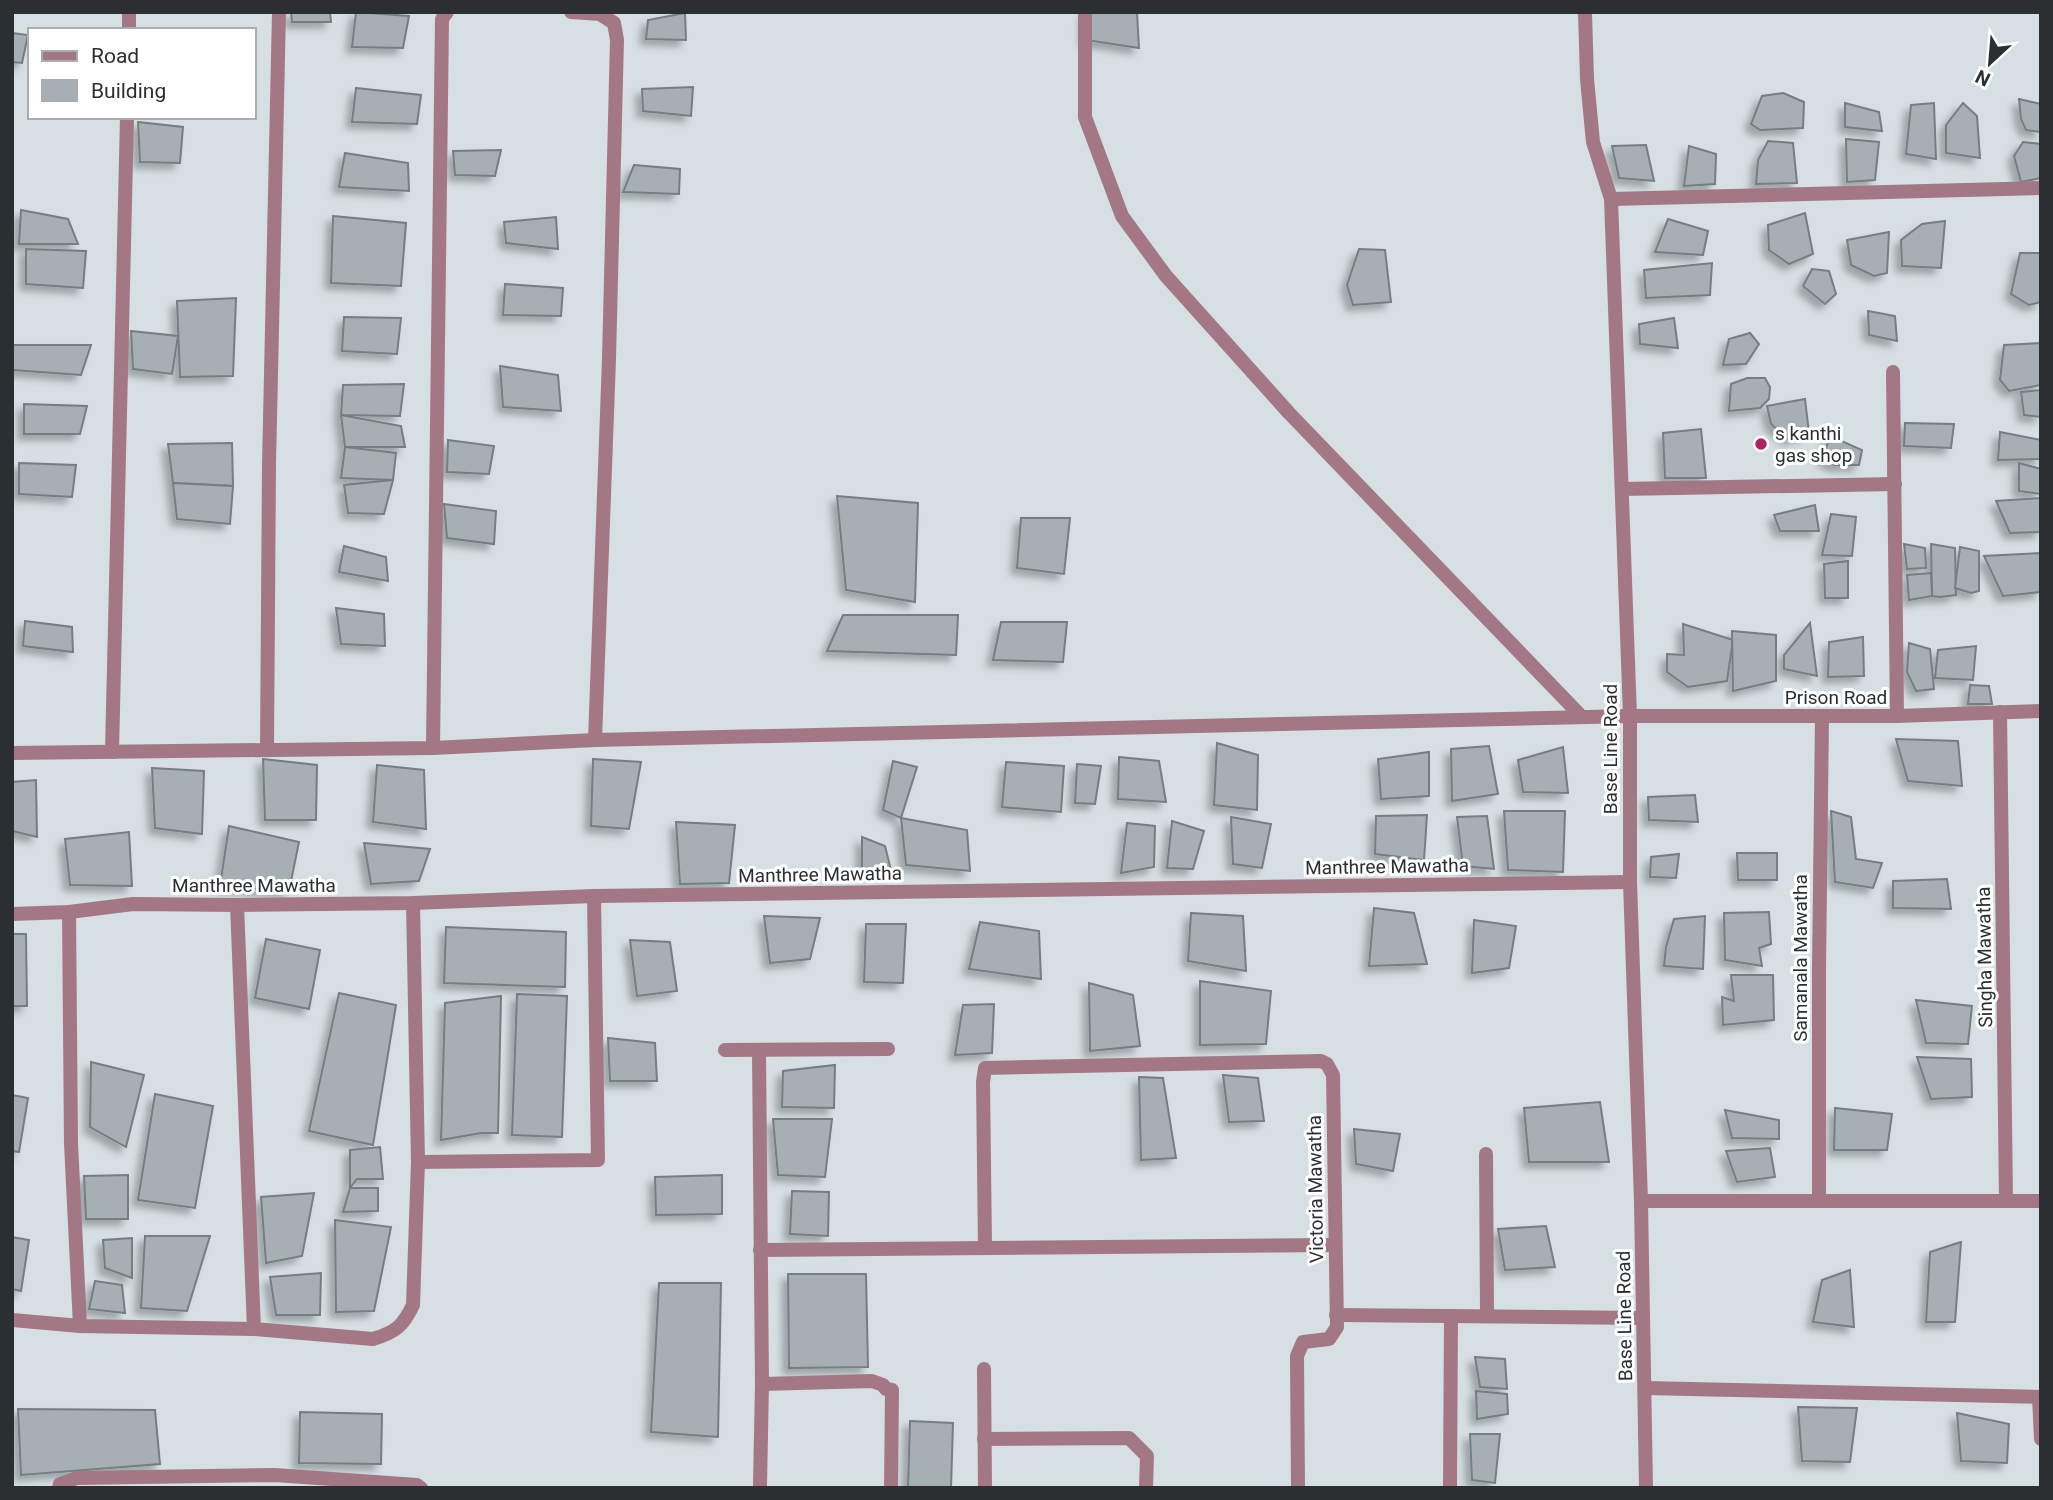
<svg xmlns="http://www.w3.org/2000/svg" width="2053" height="1500" viewBox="0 0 2053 1500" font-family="Roboto,sans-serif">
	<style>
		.building { fill: #a6afb3; stroke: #757e82; stroke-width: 2; filter: url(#shadow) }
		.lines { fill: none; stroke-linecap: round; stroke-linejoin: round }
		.street { stroke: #a37784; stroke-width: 14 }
		.poi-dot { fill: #ae2463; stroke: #fff; stroke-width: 2.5 }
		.labels { text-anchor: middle; stroke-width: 6; stroke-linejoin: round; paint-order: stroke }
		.poi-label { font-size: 19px; fill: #2b2f31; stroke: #fff; text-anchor: start }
		.street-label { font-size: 19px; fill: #2b2f31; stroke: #fff }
	</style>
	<defs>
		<filter id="shadow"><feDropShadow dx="-6" dy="6" stdDeviation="3.5" flood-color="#0004"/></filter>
	</defs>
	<rect width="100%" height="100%" fill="#d6e0e4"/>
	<g class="building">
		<polygon points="291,12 330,12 331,22 292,22"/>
		<polygon points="356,12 409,16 403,48 352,47"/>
		<polygon points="1086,12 1137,12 1139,48 1086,40"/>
		<polygon points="685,13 686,40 646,39 648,20"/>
		<polygon points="12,33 28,35 22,63 12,62"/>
		<polygon points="693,87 691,116 643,111 642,89"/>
		<polygon points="356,88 421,95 417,124 352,122"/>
		<polygon points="1783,93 1804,102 1803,128 1760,130 1751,124 1762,96"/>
		<polygon points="2019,99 2041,104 2041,132 2026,130 2021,119"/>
		<polygon points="1845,103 1879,112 1882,131 1845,127"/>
		<polygon points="1934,103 1936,159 1906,154 1911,105"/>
		<polygon points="1963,103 1977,116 1980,158 1946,153 1946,125"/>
		<polygon points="138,122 183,127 180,163 140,162"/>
		<polygon points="1846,139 1879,142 1875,180 1847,182"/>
		<polygon points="1768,141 1793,143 1797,183 1756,184 1758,160"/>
		<polygon points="2023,142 2041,144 2041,178 2021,182 2014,156"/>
		<polygon points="1646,145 1654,181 1619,178 1612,146"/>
		<polygon points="1689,146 1716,154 1715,184 1684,186"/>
		<polygon points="501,150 495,176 455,175 453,151"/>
		<polygon points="345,153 408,163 409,191 339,187"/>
		<polygon points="634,165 680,169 679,194 623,192"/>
		<polygon points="21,210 68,219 78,244 19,244"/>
		<polygon points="1805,213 1813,254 1789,264 1769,250 1768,225"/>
		<polygon points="333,216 406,223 401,286 331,283"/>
		<polygon points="556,217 558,249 506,243 504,222"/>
		<polygon points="1668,219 1708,231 1703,255 1655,252"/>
		<polygon points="1945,221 1941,268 1902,266 1901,240 1922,224"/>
		<polygon points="1889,232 1887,273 1874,276 1851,265 1847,240"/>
		<polygon points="26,249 86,251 83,288 26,284"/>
		<polygon points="1359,249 1385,250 1391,302 1353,305 1347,285"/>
		<polygon points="2020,253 2041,253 2041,302 2029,305 2011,294"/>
		<polygon points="1712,263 1710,295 1646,298 1644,270"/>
		<polygon points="1812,269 1829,271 1836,294 1825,304 1803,286"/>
		<polygon points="505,284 563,288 561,316 503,315"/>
		<polygon points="236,298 233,376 180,377 177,301"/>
		<polygon points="1868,311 1895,316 1897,341 1869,335"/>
		<polygon points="344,317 401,318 397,354 342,351"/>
		<polygon points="1674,318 1678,348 1640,344 1639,324"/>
		<polygon points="131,331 178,336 172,374 133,369"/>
		<polygon points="1750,333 1759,344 1746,364 1723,365 1729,339"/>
		<polygon points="2041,343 2041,385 2009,391 2000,380 2004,345"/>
		<polygon points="12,345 91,345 81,375 13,370"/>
		<polygon points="500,366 558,375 561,411 503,407"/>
		<polygon points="1747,378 1765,378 1770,387 1769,399 1760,408 1729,411 1731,384"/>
		<polygon points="404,384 400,416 341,415 343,385"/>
		<polygon points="2041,390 2041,417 2024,415 2021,392"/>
		<polygon points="1805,399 1809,433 1788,439 1771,424 1767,406"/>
		<polygon points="24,404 87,406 80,434 24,434"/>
		<polygon points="341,415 401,426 405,447 345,447"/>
		<polygon points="1905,423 1954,424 1951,448 1904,446"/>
		<polygon points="1701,429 1706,478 1665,478 1663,433"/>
		<polygon points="2000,432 2041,440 2041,459 1998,460"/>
		<polygon points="1830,436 1862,450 1859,465 1834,465 1823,458"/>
		<polygon points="448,440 494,446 489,474 447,472"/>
		<polygon points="232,443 233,486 173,483 168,444"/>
		<polygon points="345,447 396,453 393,480 341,478"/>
		<polygon points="19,463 76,465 72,497 19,494"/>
		<polygon points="2019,463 2041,469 2041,494 2019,491"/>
		<polygon points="393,480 384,514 348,513 344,485"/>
		<polygon points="173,483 233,486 230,524 177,519"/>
		<polygon points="837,496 918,503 915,602 846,590"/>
		<polygon points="2041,498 2041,532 2010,533 1996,501"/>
		<polygon points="444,504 496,511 494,544 447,538"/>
		<polygon points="1815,505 1819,531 1780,531 1774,515"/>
		<polygon points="1831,514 1856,517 1852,556 1822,555"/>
		<polygon points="1021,518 1070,518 1064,574 1017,568"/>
		<polygon points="1904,544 1925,548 1926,568 1907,569"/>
		<polygon points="1931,544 1955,548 1956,595 1940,597 1932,596"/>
		<polygon points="344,546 386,557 388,581 339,572"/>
		<polygon points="1960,547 1979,551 1979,591 1971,593 1955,588"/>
		<polygon points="2041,553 2041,592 2003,596 1984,556"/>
		<polygon points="1848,561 1848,598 1825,598 1824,564"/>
		<polygon points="1931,573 1932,596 1909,600 1907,575"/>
		<polygon points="336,608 384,614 385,646 341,644"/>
		<polygon points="843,615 958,615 956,655 827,651"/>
		<polygon points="25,621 72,627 73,652 23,646"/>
		<polygon points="1001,622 1067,622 1063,662 993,660"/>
		<polygon points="1810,623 1817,676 1784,669 1784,655"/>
		<polygon points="1683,624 1733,640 1727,681 1688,687 1667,672 1667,654 1684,655"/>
		<polygon points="1732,631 1776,635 1776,681 1733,691"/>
		<polygon points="1863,637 1864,676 1828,677 1829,642"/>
		<polygon points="1909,643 1930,649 1934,689 1916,691 1907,672"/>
		<polygon points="1976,646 1973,680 1935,678 1938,650"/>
		<polygon points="1970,685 1989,686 1992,704 1968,704"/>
		<polygon points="1896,739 1958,741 1962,786 1908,781"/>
		<polygon points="1217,743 1258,755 1257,810 1214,805"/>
		<polygon points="1489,746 1498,794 1452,801 1451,749"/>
		<polygon points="1563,747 1568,793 1523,792 1518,760"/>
		<polygon points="1429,752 1429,796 1381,799 1378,759"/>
		<polygon points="1119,757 1159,761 1166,802 1118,799"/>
		<polygon points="263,759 317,765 316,820 265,820"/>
		<polygon points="593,759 641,762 629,829 591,826"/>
		<polygon points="893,761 917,767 901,818 883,810"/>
		<polygon points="1006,762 1064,766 1061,812 1002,807"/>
		<polygon points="1077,764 1101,766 1095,804 1075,803"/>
		<polygon points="377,765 424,770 426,829 373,822"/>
		<polygon points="152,768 204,771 202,834 155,828"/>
		<polygon points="36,780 37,837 12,831 12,782"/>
		<polygon points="1695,795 1698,822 1649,820 1648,797"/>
		<polygon points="1504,811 1565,811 1563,872 1508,870"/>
		<polygon points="1831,811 1851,817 1856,859 1882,863 1873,888 1835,882"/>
		<polygon points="1427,815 1424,860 1375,854 1376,816"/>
		<polygon points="1487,816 1494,869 1463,866 1457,817"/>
		<polygon points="1231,817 1271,824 1262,868 1233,864"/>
		<polygon points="901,818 967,830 970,871 906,865"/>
		<polygon points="1172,821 1204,831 1193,869 1167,868"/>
		<polygon points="676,822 735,825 729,883 680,884"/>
		<polygon points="1127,823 1155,826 1154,867 1121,873"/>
		<polygon points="229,826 299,842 289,891 220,886"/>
		<polygon points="129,832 132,886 70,885 65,839"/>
		<polygon points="862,837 885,846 892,874 862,869"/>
		<polygon points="364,843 430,849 419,881 371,884"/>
		<polygon points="1737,853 1777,853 1777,880 1738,880"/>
		<polygon points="1679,854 1676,878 1650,877 1651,857"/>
		<polygon points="1947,879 1951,909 1893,908 1893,881"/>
		<polygon points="1374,908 1414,913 1427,964 1369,966"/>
		<polygon points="1769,912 1771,944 1759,948 1762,966 1725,960 1724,913"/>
		<polygon points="1191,913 1243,916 1246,971 1188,961"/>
		<polygon points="764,916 820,918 810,959 770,963"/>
		<polygon points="1705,916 1703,969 1664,966 1666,947 1674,919"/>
		<polygon points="1474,920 1516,926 1509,968 1472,973"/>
		<polygon points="980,922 1039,931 1041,979 969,969"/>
		<polygon points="866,924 906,924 903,983 864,982"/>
		<polygon points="446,927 566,932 565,987 444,983"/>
		<polygon points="12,934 26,934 27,1006 12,1006"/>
		<polygon points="266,939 320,950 309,1009 255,998"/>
		<polygon points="630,940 670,942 677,991 637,996"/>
		<polygon points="1731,975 1773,975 1774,1020 1723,1025 1722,997 1734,1001"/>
		<polygon points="1200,981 1271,991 1266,1044 1200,1045"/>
		<polygon points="1089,983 1133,995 1140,1046 1090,1051"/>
		<polygon points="339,993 396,1005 373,1145 309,1131"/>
		<polygon points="517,994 567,996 562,1137 512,1135"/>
		<polygon points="501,996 498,1133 481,1133 441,1140 445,1003"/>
		<polygon points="1916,1000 1972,1006 1968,1044 1926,1043"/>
		<polygon points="994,1004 992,1053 955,1055 963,1005"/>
		<polygon points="608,1038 655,1043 657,1081 610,1081"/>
		<polygon points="1917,1057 1971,1059 1972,1097 1931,1099"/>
		<polygon points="91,1062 144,1075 126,1147 90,1127"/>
		<polygon points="835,1065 834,1108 782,1107 783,1071"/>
		<polygon points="1223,1075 1258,1078 1264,1121 1229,1122"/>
		<polygon points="1139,1077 1163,1078 1176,1158 1141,1160"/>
		<polygon points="155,1094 213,1106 195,1208 138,1200"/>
		<polygon points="12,1095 28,1098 19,1152 12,1151"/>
		<polygon points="1600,1102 1609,1162 1529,1162 1524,1108"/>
		<polygon points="1835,1108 1892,1114 1887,1150 1834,1150"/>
		<polygon points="1725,1110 1779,1120 1779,1139 1732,1138"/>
		<polygon points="773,1119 832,1119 825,1177 778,1175"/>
		<polygon points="1354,1129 1400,1134 1393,1171 1356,1164"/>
		<polygon points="380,1147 383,1179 357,1179 350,1188 350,1150"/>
		<polygon points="1770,1148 1775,1177 1737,1182 1726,1151"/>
		<polygon points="128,1175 128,1219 86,1219 84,1176"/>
		<polygon points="722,1175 722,1214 656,1215 655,1177"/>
		<polygon points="350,1188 378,1188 378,1211 343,1212"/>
		<polygon points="792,1191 829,1192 828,1236 790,1234"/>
		<polygon points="314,1193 302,1256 266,1263 261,1197"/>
		<polygon points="335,1220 391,1227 374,1311 336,1312"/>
		<polygon points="1546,1226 1555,1267 1505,1270 1498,1229"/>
		<polygon points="145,1236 210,1236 187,1311 141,1308"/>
		<polygon points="12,1237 29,1240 21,1291 12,1289"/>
		<polygon points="132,1238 132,1278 105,1268 103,1240"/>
		<polygon points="1961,1242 1955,1322 1926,1322 1930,1252"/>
		<polygon points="1850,1270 1854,1327 1813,1322 1822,1280"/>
		<polygon points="321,1273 320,1315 276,1315 270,1277"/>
		<polygon points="788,1274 866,1274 868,1367 789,1368"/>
		<polygon points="95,1281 122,1285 125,1313 89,1309"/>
		<polygon points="659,1283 721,1283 718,1437 651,1432"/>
		<polygon points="1475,1357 1505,1359 1507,1389 1480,1387"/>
		<polygon points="1476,1391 1507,1394 1508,1414 1477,1419"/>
		<polygon points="1798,1407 1857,1408 1850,1462 1802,1461"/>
		<polygon points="18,1409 155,1410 160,1464 21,1475"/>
		<polygon points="300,1412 382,1414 381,1464 299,1463"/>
		<polygon points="1957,1413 2009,1424 2007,1463 1961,1461"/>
		<polygon points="910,1421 953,1423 951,1488 908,1488"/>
		<polygon points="1470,1434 1500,1434 1495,1483 1472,1480"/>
	</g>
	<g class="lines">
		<g class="street">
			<polyline points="571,12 600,14 614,23 617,40 609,359 595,740"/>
			<polyline points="1085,12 1085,117 1122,216 1166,276 1289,413 1582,717"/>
			<polyline points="1585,12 1587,79 1593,142 1611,199 1630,716 1630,882 1641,1201 1646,1488"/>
			<polyline points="129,30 129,12"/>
			<polyline points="1611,199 2041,188"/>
			<polyline points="1893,372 1897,716"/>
			<polyline points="1622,489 1895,484"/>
			<polyline points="2000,712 2006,1201"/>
			<polyline points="433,748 442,19 447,12"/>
			<polyline points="267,749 269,465 279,12"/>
			<polyline points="112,752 127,117"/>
			<polyline points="12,753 433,748 595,740 1630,716 1897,716 2041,711"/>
			<polyline points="237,905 254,1329"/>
			<polyline points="69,912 71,1143 80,1326"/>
			<polyline points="12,914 69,912 133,904 237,905 413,903 594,896 1630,882"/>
			<polyline points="725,1050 888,1049"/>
			<polyline points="759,1050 762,1384 760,1485"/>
			<polyline points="1486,1154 1487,1315"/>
			<polyline points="418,1162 598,1160 594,896"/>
			<polyline points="1641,1201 2041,1201"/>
			<polyline points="1819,1201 1819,970 1822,716"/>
			<polyline points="985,1247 983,1082 985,1068 1321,1061 1327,1064 1333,1075 1337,1327 1329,1339 1303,1342 1297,1356 1298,1488"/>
			<polyline points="760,1250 1335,1245"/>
			<polyline points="1336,1315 1643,1318"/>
			<path d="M12 1320 80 1326 254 1329 373 1339C396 1332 403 1326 413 1305L418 1162 413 903"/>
			<polyline points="984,1369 985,1488"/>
			<polyline points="762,1384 872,1381 883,1385 886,1389 892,1390 891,1488"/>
			<polyline points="1645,1388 2041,1397"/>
			<polyline points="2039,1397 2041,1439"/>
			<polyline points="984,1439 1129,1438 1147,1456 1146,1488"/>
			<polyline points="59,1488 60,1484 77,1478 275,1475 417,1485 421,1488"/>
			<polyline points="1450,1488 1451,1316"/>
		</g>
	</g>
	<circle class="poi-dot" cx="1761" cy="444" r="7"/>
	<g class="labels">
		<g class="poi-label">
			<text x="1775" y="440">s kanthi<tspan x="1775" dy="22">gas shop</tspan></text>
		</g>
		<g class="street-label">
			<text x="1836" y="704">Prison Road</text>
			<text transform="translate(1610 749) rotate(-90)" y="7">Base Line Road</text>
			<text transform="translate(1387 866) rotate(-1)" y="7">Manthree Mawatha</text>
			<text transform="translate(820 874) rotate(-1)" y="7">Manthree Mawatha</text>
			<text x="254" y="892">Manthree Mawatha</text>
			<text transform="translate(1984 957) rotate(-91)" y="7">Singha Mawatha</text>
			<text transform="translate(1800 958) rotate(-90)" y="7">Samanala Mawatha</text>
			<text transform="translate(1315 1189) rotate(-91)" y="7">Victoria Mawatha</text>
			<text transform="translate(1624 1316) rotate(-91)" y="7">Base Line Road</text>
		</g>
	</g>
	<rect width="2053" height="1500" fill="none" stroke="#2b2f31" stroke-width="28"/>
	<rect x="28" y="28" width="228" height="91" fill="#ffffff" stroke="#aaacad" stroke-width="2"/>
	<rect x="42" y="51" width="35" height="10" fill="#a37784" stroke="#aaacad" stroke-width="2"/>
	<text x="91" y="63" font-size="21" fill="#2b2f31">Road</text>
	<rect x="42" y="80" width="35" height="21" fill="#a6afb3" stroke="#aaacad" stroke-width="2"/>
	<text x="91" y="98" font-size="21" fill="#2b2f31">Building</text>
	<g transform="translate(1990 63) rotate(206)" stroke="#ffffff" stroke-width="5" paint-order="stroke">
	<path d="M0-5L12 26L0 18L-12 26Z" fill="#2b2f31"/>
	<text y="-10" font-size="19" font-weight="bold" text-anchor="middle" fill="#2b2f31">N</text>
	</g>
</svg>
